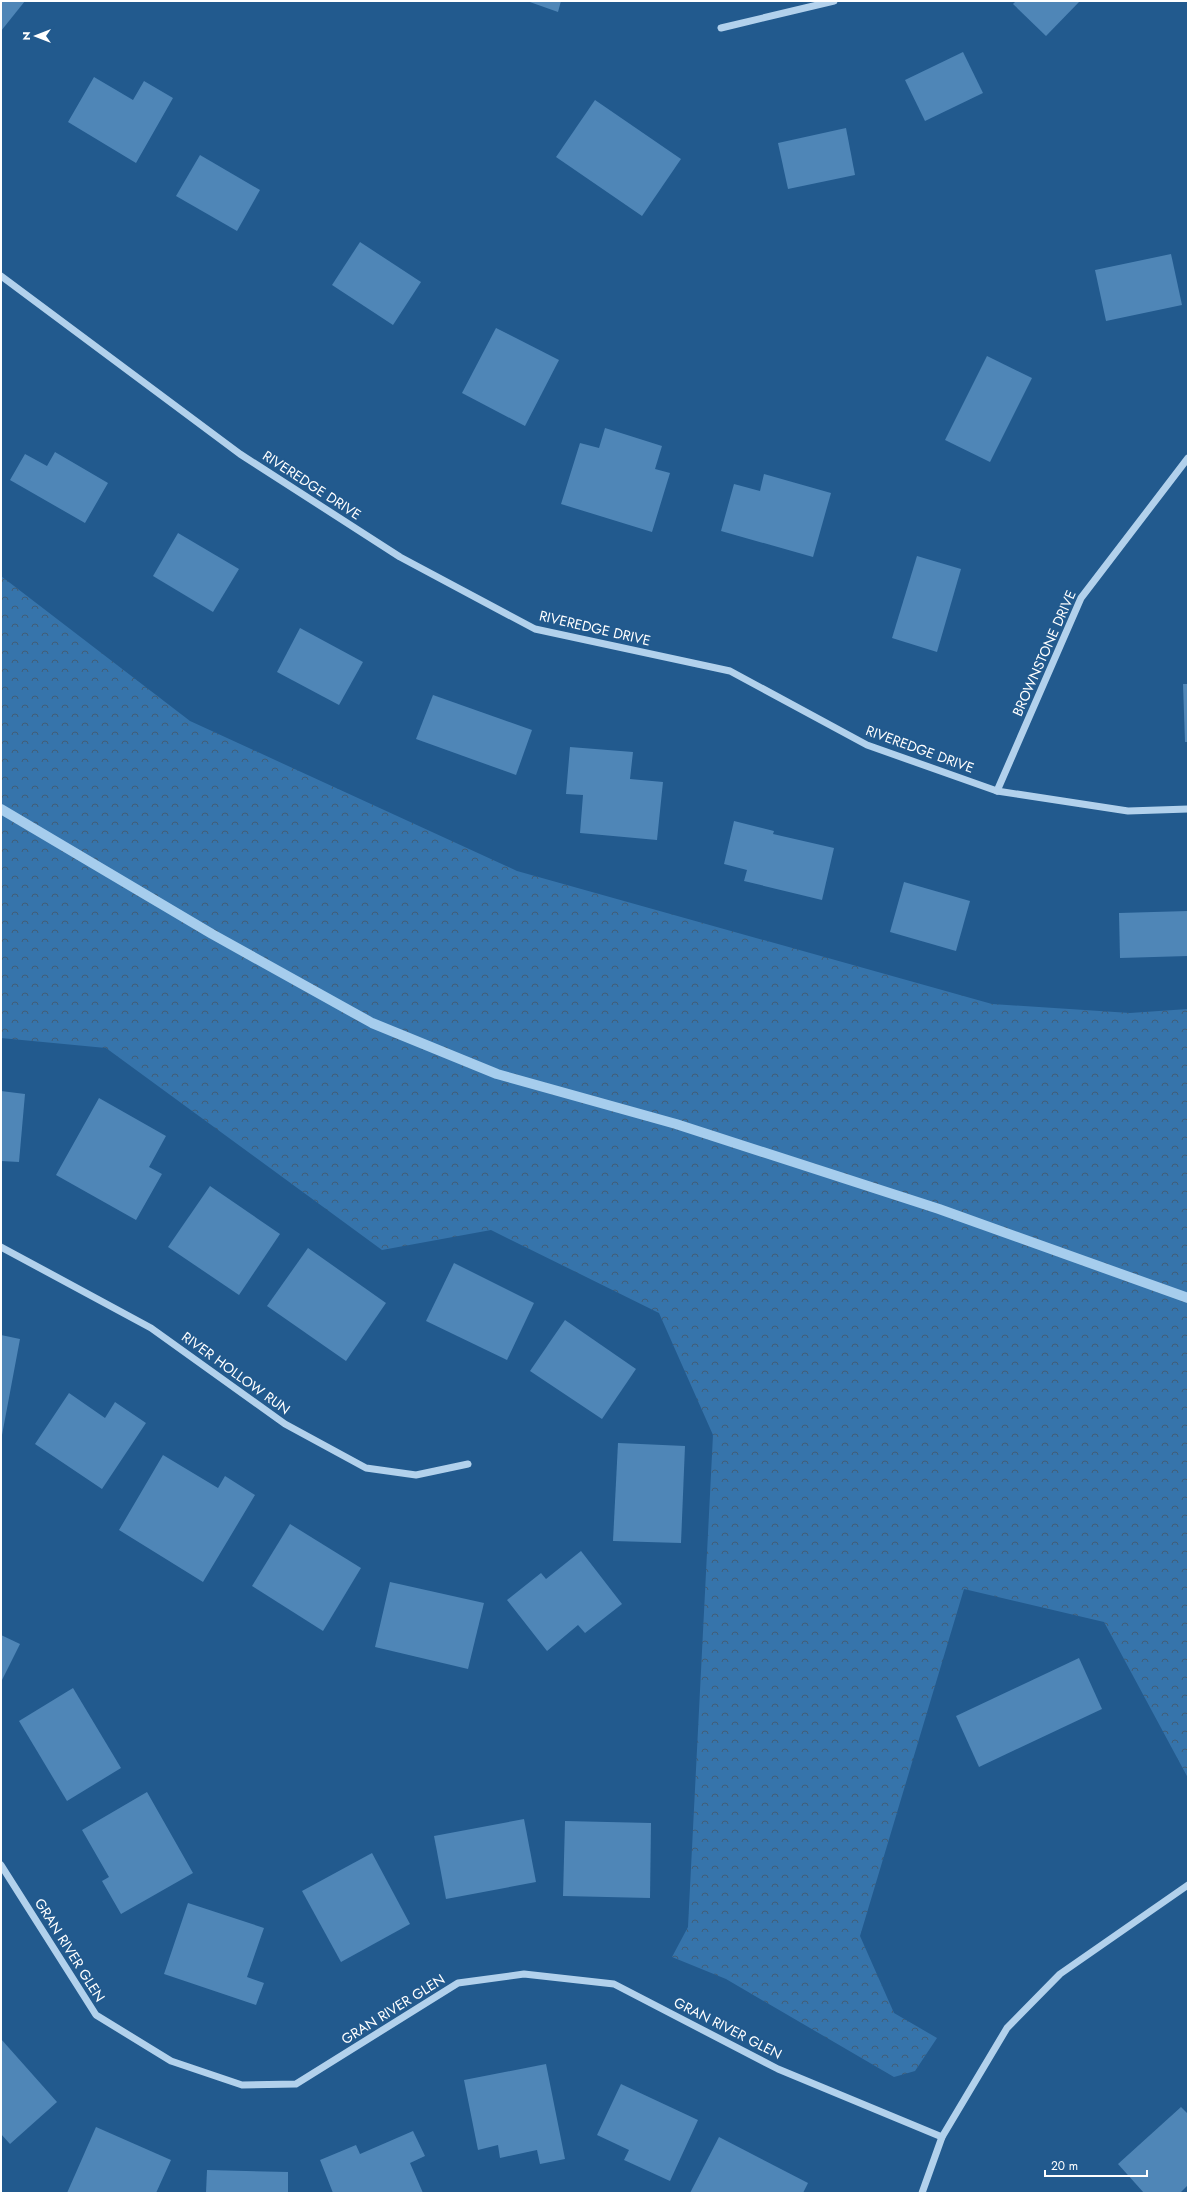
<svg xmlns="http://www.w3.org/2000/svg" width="1189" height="2194" viewBox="0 0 1189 2194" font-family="Jost,sans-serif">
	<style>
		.forest { fill: url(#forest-crowns) }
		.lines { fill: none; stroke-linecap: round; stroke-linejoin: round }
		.stream { stroke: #a6cded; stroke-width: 10 }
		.building { fill: #4f86b7 }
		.minor { stroke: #b2d1ec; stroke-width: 7 }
		.labels { text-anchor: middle; stroke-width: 3.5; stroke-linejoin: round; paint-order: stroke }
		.street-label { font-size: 14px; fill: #fff; stroke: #225a8e }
	</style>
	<defs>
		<pattern id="forest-crowns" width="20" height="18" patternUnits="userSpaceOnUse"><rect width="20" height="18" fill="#3674ab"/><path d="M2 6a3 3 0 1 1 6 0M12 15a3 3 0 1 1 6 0" fill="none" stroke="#425e77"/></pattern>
	</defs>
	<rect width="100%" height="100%" fill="#225a8e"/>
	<polygon class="forest" points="1,576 190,721 517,871 992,1004 1130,1013 1188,1009 1188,1778 1104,1622 964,1589 860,1936 894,2013 937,2038 915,2071 894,2077 726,1979 672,1957 688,1927 713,1435 659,1313 491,1230 382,1250 106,1048 1,1038"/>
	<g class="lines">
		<polyline class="stream" points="1,809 212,934 372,1023 497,1074 676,1124 939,1209 1188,1298"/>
	</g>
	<g class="building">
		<polygon points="1,1 25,1 1,31"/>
		<polygon points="527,1 561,1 558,12"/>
		<polygon points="1016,1 1080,1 1046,36 1013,4"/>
		<polygon points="963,52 983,93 925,121 905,80"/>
		<polygon points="94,77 133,100 144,81 173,98 136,163 68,122"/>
		<polygon points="595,100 681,159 642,216 556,157"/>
		<polygon points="846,128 855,175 788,189 778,143"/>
		<polygon points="200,155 260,190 237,231 176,196"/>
		<polygon points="360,242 421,282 393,325 332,285"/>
		<polygon points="1171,254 1182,305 1106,321 1095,270"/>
		<polygon points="496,328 559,360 525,426 462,393"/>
		<polygon points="987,356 1032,378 990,462 945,440"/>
		<polygon points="605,428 662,446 655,469 670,473 652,532 561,504 580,443 599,448"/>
		<polygon points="55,452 108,483 85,523 10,480 25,454 47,466"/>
		<polygon points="764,474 831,493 813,557 721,531 734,484 760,491"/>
		<polygon points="178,533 239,569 213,612 153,576"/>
		<polygon points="917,556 961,569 937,652 892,638"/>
		<polygon points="300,628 363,662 339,705 277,672"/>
		<polygon points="1183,684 1188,684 1188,742 1185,742"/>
		<polygon points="433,695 532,730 516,775 416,739"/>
		<polygon points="570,747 633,752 630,779 663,782 657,840 580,833 583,795 566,794"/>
		<polygon points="734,821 774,831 773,834 834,848 822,900 744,881 747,870 724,864"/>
		<polygon points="904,882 970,901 956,951 890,932"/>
		<polygon points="1188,911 1188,956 1120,958 1119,913"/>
		<polygon points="1,1091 25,1094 19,1162 1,1161"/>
		<polygon points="99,1098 166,1136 149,1167 162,1174 136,1220 56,1175"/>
		<polygon points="210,1186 280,1234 239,1295 168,1247"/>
		<polygon points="308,1248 386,1303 346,1361 267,1306"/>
		<polygon points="454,1263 534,1303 507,1360 426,1321"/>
		<polygon points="565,1320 636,1369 602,1419 530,1371"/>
		<polygon points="1,1335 20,1339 2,1435 1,1435"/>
		<polygon points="69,1393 105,1418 115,1402 146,1423 102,1489 35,1444"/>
		<polygon points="618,1443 685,1446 681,1543 613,1541"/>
		<polygon points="163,1455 218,1488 225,1476 255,1495 203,1582 119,1530"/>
		<polygon points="290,1524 361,1568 323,1631 252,1586"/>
		<polygon points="581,1551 622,1604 585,1633 578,1625 547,1651 507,1600 541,1573 546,1579"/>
		<polygon points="390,1582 484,1603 468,1669 375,1647"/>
		<polygon points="1,1635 20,1644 1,1682"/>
		<polygon points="1079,1658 1102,1709 979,1767 956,1716"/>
		<polygon points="73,1688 121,1768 67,1801 19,1721"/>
		<polygon points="147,1792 193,1873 121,1914 102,1881 109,1877 82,1830"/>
		<polygon points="524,1819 536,1882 446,1899 434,1836"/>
		<polygon points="565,1821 651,1823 650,1898 563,1896"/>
		<polygon points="372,1853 410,1924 341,1962 302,1891"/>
		<polygon points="188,1903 264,1928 247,1977 264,1983 256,2005 164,1974"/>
		<polygon points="1,2039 57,2102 10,2144 1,2134"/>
		<polygon points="546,2064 565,2159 540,2164 537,2150 500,2158 498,2145 478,2150 464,2080"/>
		<polygon points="621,2084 698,2120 670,2181 624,2160 629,2150 597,2135"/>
		<polygon points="1181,2107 1188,2114 1188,2185 1180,2193 1144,2193 1118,2164"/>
		<polygon points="96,2127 171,2160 156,2193 67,2193"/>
		<polygon points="413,2131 425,2156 410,2163 423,2193 333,2193 320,2160 356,2145 360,2154"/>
		<polygon points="719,2137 808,2183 803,2193 690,2193"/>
		<polygon points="207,2170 288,2172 288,2193 206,2193"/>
	</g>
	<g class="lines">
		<g class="minor">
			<polyline points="721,28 834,1"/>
			<polyline points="1,276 240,454 400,557 535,629 730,671 867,745 997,791 1128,811 1188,809"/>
			<polyline points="997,791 1081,598 1188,458"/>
			<polyline points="1,1247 151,1328 285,1424 366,1468 416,1475 468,1464"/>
			<polyline points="1,1865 96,2015 171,2061 242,2085 296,2084 458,1983 524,1974 614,1984 778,2069 942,2137"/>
			<polyline points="922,2193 942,2137 1007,2028 1060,1974 1188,1885"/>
		</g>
	</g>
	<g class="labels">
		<g class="street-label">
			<text transform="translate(312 485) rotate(33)" y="5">RIVEREDGE DRIVE</text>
			<text transform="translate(595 628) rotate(13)" y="5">RIVEREDGE DRIVE</text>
			<text transform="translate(1044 653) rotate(-66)" y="5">BROWNSTONE DRIVE</text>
			<text transform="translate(920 749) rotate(20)" y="5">RIVEREDGE DRIVE</text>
			<text transform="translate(236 1373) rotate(36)" y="5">RIVER HOLLOW RUN</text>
			<text transform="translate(70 1950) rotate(58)" y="5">GRAN RIVER GLEN</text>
			<text transform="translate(393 2009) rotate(-32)" y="5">GRAN RIVER GLEN</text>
			<text transform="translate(728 2028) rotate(27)" y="5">GRAN RIVER GLEN</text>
		</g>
	</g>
	<rect width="1189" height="2194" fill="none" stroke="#ffffff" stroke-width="4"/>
	<g transform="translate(36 36) rotate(270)" stroke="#225a8e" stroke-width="3" paint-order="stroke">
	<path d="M0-3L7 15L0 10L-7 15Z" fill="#ffffff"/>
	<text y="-6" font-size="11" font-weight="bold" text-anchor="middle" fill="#ffffff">N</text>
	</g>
	<path d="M1045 2170v6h102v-6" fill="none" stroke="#ffffff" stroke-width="2"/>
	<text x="1051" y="2170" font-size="12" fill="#ffffff" stroke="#225a8e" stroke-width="3" paint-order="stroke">20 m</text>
</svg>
